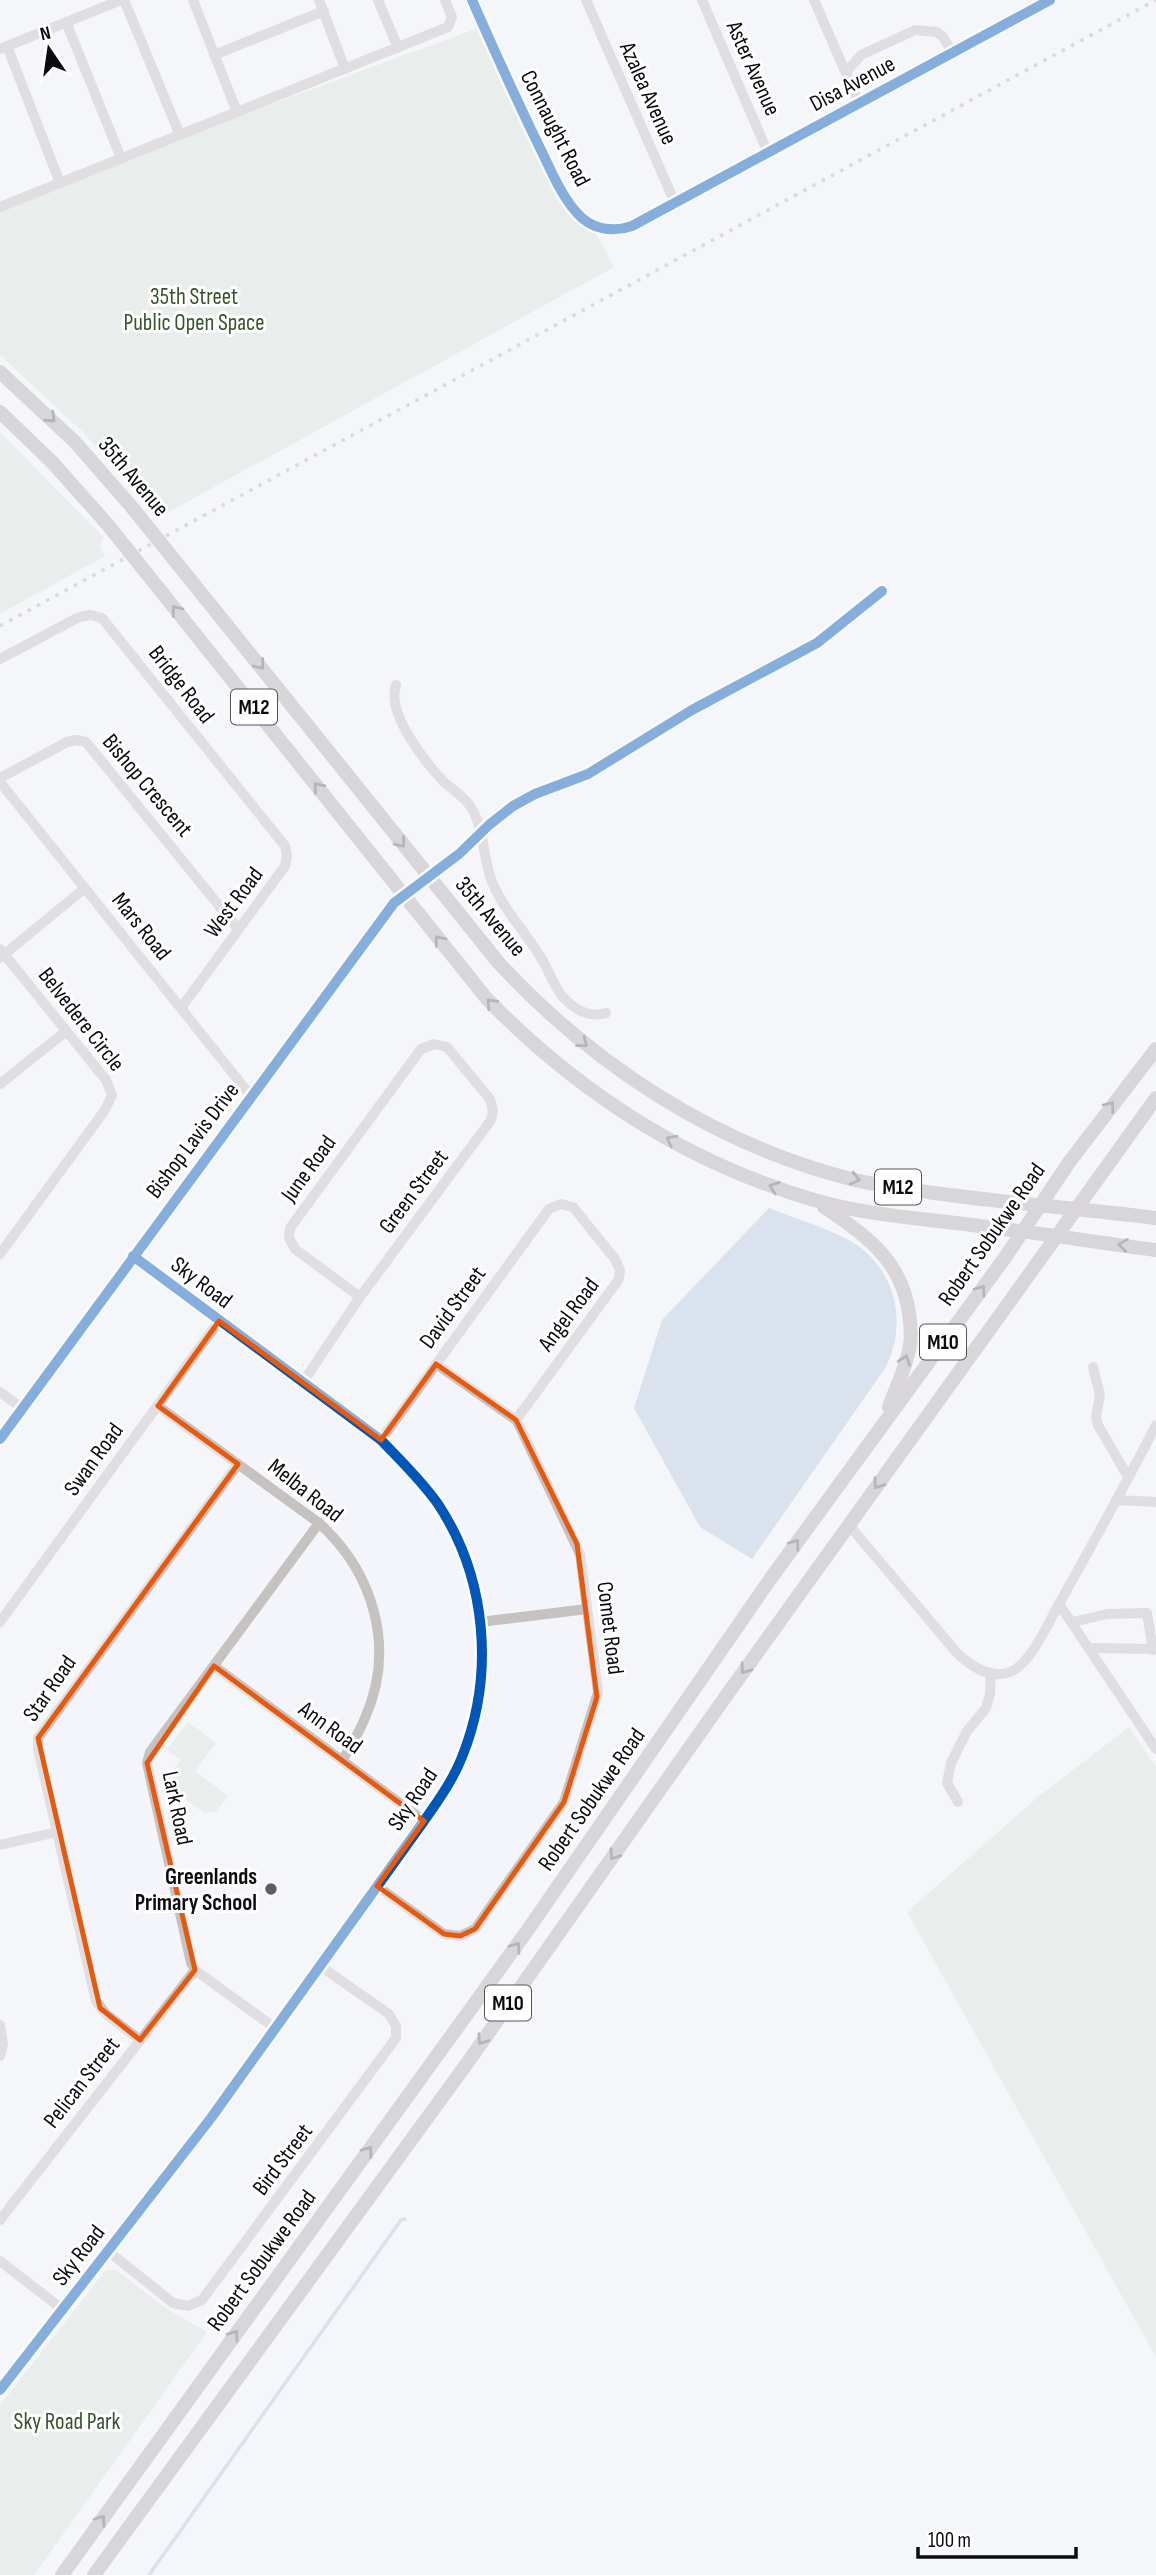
<svg xmlns="http://www.w3.org/2000/svg" width="1156" height="2575" viewBox="0 0 1156 2575" font-family="'Sofia Sans Condensed',sans-serif">
	<style>
		.green { fill: #dbe3db }
		.water { fill: #bacade }
		.lines { fill: none; stroke-linecap: round; stroke-linejoin: round }
		.stream { stroke: #bacade; stroke-width: 3.5 }
		.minor { stroke: #c7c2c2; stroke-width: 10 }
		.major { stroke: #b8b0b1; stroke-width: 14 }
		.rail { stroke: #bab9ba; stroke-width: 3.5; stroke-dasharray: 3.5 7; stroke-linecap: butt }
		.cycleway-casing { stroke: #fff; stroke-width: 15 }
		.cycleway { stroke: #0057b8; stroke-width: 10 }
		.oneway { stroke: #6a6668 }
		.marked { fill: none; stroke: #e8590c; stroke-width: 5; stroke-linejoin: round }
		.poi-dot { fill: #5c5d61; stroke: #fff; stroke-width: 2.5 }
		.labels { text-anchor: middle; stroke-width: 6; stroke-linejoin: round; paint-order: stroke }
		.shield { fill: #fff; stroke: #545456; stroke-width: 2 }
		.shield-label { font-size: 21px; font-weight: bold; fill: #0a0b0e }
		.street-label { font-size: 23px; fill: #0a0b0e; stroke: #fff }
		.park-label { font-size: 23px; fill: #365329; stroke: #fff }
		.poi-label { font-size: 23px; font-weight: bold; fill: #0a0b0e; stroke: #fff; text-anchor: end }
	</style>
	<rect width="100%" height="100%" fill="#f4f5fa"/>
	<g class="green">
		<polygon points="478,28 551,180 583,225 595,232 614,267 158,518 84,433 0,355 0,204"/>
		<polygon points="0,432 103,537 100,547 105,556 0,614"/>
		<polygon points="188,1722 216,1743 195,1771 228,1796 216,1811 204,1813 164,1783 181,1760 167,1750"/>
		<polygon points="1129,1727 1156,1767 1156,2357 907,1912 1039,1796"/>
		<polygon points="106,2270 116,2270 167,2309 207,2332 34,2575 0,2575 0,2405"/>
	</g>
	<path class="water" d="M769 1208C794 1218 821 1226 845 1238 894 1263 909 1319 886 1367L752 1559 700 1527 634 1408 662 1320Z"/>
	<g class="lines">
		<polyline class="stream" points="149,2575 401,2220 405,2219"/>
		<g class="minor">
			<polyline points="124,0 180,135"/>
			<polyline points="193,0 237,112 448,27 452,17 445,0"/>
			<polyline points="319,0 345,69"/>
			<polyline points="378,0 398,48"/>
			<path d="M472 0C494 50 516 99 540 148 551 170 563 201 582 218 596 230 615 232 632 226L1050 0"/>
			<polyline points="586,0 675,203"/>
			<polyline points="702,0 768,153"/>
			<polyline points="814,0 859,103"/>
			<polyline points="66,22 121,158"/>
			<polyline points="7,46 60,183"/>
			<polyline points="0,49 121,0"/>
			<polyline points="214,55 324,11"/>
			<polyline points="846,72 861,55 915,30 937,32 943,37 953,53"/>
			<polyline points="0,207 237,112"/>
			<polyline points="0,659 79,617 91,615 102,618 285,846 287,855 285,866 181,1008"/>
			<path d="M396 685C386 713 425 762 444 782 452 789 461 795 468 803 485 826 482 854 491 879 502 909 527 933 543 961 550 973 554 987 564 998 575 1010 590 1018 606 1013"/>
			<polyline points="0,778 67,742 77,740 86,742 238,929"/>
			<polyline points="0,782 251,1096"/>
			<polyline points="0,949 106,1080 112,1095 105,1110 0,1254"/>
			<polyline points="0,958 85,888"/>
			<polyline points="0,1084 65,1032"/>
			<polyline points="1093,1367 1100,1395 1096,1417 1098,1425 1128,1477"/>
			<polyline points="303,1382 360,1297 491,1120 493,1111 490,1099 447,1047 434,1044 421,1049 290,1228 289,1238 295,1249 360,1297"/>
			<polyline points="0,1392 22,1408"/>
			<path d="M158 1406 319 1523C374 1573 396 1648 365 1718 359 1733 350 1747 342 1761"/>
			<polyline points="0,1439 394,903 459,854 489,825 513,806 535,794 588,774 692,710 817,643 882,591"/>
			<polyline points="381,1440 549,1209 561,1204 573,1207 615,1259 620,1270 619,1279 516,1420"/>
			<polyline points="1116,1500 1156,1502"/>
			<path d="M849 1525 957 1653C972 1667 993 1682 1014 1670 1033 1659 1048 1623 1059 1604 1092 1545 1125 1486 1156 1425"/>
			<polyline points="1059,1604 1156,1749"/>
			<polyline points="0,1622 219,1321"/>
			<polyline points="480,1622 587,1609"/>
			<polyline points="1073,1622 1107,1614 1147,1613 1153,1650"/>
			<polyline points="1089,1648 1156,1649"/>
			<polyline points="214,1666 424,1821"/>
			<polyline points="958,1802 947,1783 951,1763 967,1731 986,1708 990,1694 991,1674"/>
			<polyline points="0,1845 57,1832"/>
			<polyline points="377,1886 444,1934 460,1936 475,1929 564,1802 598,1692 580,1554 520,1427 516,1420 436,1364"/>
			<polyline points="0,2025 3,2044 0,2056"/>
			<polyline points="275,2028 195,1970 191,1963 147,1763 150,1752 319,1523"/>
			<polyline points="140,2040 106,2014 96,2001 38,1749 38,1738 238,1464"/>
			<polyline points="0,2220 195,1970"/>
			<polyline points="108,2251 173,2303 188,2306 202,2300 396,2038 396,2026 389,2014 320,1966"/>
			<polyline points="0,2261 62,2309"/>
			<path d="M0 2390 211 2118 424 1821C438 1801 453 1780 462 1757 495 1675 487 1578 438 1504 422 1481 401 1461 381 1440L133 1256"/>
		</g>
		<g class="major">
			<path d="M0 372 75 442 131 506 498 962C593 1065 714 1144 851 1179 878 1186 907 1189 934 1193 1008 1203 1082 1209 1156 1218"/>
			<path d="M0 412 52 462 108 525 487 999C578 1092 688 1163 814 1200 865 1215 919 1218 972 1225 1033 1232 1094 1242 1156 1250"/>
			<path d="M824 1207C865 1234 902 1261 909 1313 910 1323 912 1334 910 1345 907 1366 896 1387 889 1407"/>
			<polyline points="62,2575 527,1931 771,1578 1004,1259 1070,1161 1156,1049"/>
			<polyline points="94,2575 468,2062 726,1696 1156,1098"/>
		</g>
		<polyline class="rail" points="0,626 1156,0"/>
		<defs>
			<g id="cycleway">
				<path d="M472 0C494 50 516 99 540 148 551 170 563 201 582 218 596 230 615 232 632 226L1050 0"/>
				<polyline points="0,1439 394,903 459,854 489,825 513,806 535,794 588,774 692,710 817,643 882,591"/>
				<path d="M0 2390 211 2118 424 1821C438 1801 453 1780 462 1757 495 1675 487 1578 438 1504 422 1481 401 1461 381 1440L133 1256"/>
			</g>
		</defs>
		<use href="#cycleway" class="cycleway-casing"/>
		<use href="#cycleway" class="cycleway"/>
	</g>
	<defs><path id="oneway-chevron" d="M-2-3.5L2.5 0L-2 3.5" fill="none" stroke-width="1.6" stroke-linecap="round" stroke-linejoin="round" transform="scale(1.75)"/></defs>
	<g class="oneway">
		<use href="#oneway-chevron" transform="translate(51 418) rotate(43)"/>
		<use href="#oneway-chevron" transform="translate(176 610) rotate(-128)"/>
		<use href="#oneway-chevron" transform="translate(260 665) rotate(51)"/>
		<use href="#oneway-chevron" transform="translate(318 787) rotate(-129)"/>
		<use href="#oneway-chevron" transform="translate(401 843) rotate(51)"/>
		<use href="#oneway-chevron" transform="translate(439 940) rotate(-128)"/>
		<use href="#oneway-chevron" transform="translate(491 1003) rotate(-133)"/>
		<use href="#oneway-chevron" transform="translate(583 1043) rotate(38)"/>
		<use href="#oneway-chevron" transform="translate(1110 1106) rotate(-52)"/>
		<use href="#oneway-chevron" transform="translate(671 1140) rotate(-152)"/>
		<use href="#oneway-chevron" transform="translate(855 1179) rotate(13)"/>
		<use href="#oneway-chevron" transform="translate(774 1187) rotate(-160)"/>
		<use href="#oneway-chevron" transform="translate(1123 1245) rotate(-172)"/>
		<use href="#oneway-chevron" transform="translate(981 1290) rotate(-54)"/>
		<use href="#oneway-chevron" transform="translate(905 1360) rotate(-72)"/>
		<use href="#oneway-chevron" transform="translate(878 1484) rotate(125)"/>
		<use href="#oneway-chevron" transform="translate(795 1544) rotate(-54)"/>
		<use href="#oneway-chevron" transform="translate(745 1669) rotate(126)"/>
		<use href="#oneway-chevron" transform="translate(614 1855) rotate(125)"/>
		<use href="#oneway-chevron" transform="translate(516 1947) rotate(-54)"/>
		<use href="#oneway-chevron" transform="translate(482 2040) rotate(124)"/>
		<use href="#oneway-chevron" transform="translate(368 2151) rotate(-54)"/>
		<use href="#oneway-chevron" transform="translate(234 2335) rotate(-55)"/>
		<use href="#oneway-chevron" transform="translate(101 2520) rotate(-54)"/>
	</g>
	<path d="M0 0H1156V2575H0ZM219 1321 381 1440 436 1364 516 1420 577 1544 597 1697 564 1802 475 1929 460 1936 444 1934 377 1886 424 1821 214 1666 147 1763 195 1970 140 2040 100 2008 38 1738 238 1464 158 1406Z" fill="#f4f5fa" fill-opacity=".55" fill-rule="evenodd"/>
	<path class="marked" d="M219 1321 381 1440 436 1364 516 1420 577 1544 597 1697 564 1802 475 1929 460 1936 444 1934 377 1886 424 1821 214 1666 147 1763 195 1970 140 2040 100 2008 38 1738 238 1464 158 1406Z"/>
	<circle class="poi-dot" cx="271" cy="1889" r="7"/>
	<g class="labels">
		<g class="shield">
			<rect x="231" y="689.5" width="46" height="35" rx="5"/>
			<rect x="875" y="1169.5" width="46" height="35" rx="5"/>
			<rect x="920" y="1324.5" width="46" height="35" rx="5"/>
			<rect x="485" y="1985.5" width="46" height="35" rx="5"/>
		</g>
		<g class="shield-label">
			<text x="254" y="714">M12</text>
			<text x="898" y="1194">M12</text>
			<text x="943" y="1349">M10</text>
			<text x="508" y="2010">M10</text>
		</g>
		<g class="street-label">
			<text transform="translate(754 68) rotate(66)" y="8">Aster Avenue</text>
			<text transform="translate(852 83) rotate(-28)" y="8">Disa Avenue</text>
			<text transform="translate(649 93) rotate(66)" y="8">Azalea Avenue</text>
			<text transform="translate(556 128) rotate(63)" y="8">Connaught Road</text>
			<text transform="translate(134 476) rotate(50)" y="8">35th Avenue</text>
			<text transform="translate(182 684) rotate(52)" y="8">Bridge Road</text>
			<text transform="translate(148 785) rotate(50)" y="8">Bishop Crescent</text>
			<text transform="translate(233 902) rotate(-53)" y="8">West Road</text>
			<text transform="translate(491 916) rotate(50)" y="8">35th Avenue</text>
			<text transform="translate(142 926) rotate(51)" y="8">Mars Road</text>
			<text transform="translate(82 1019) rotate(52)" y="8">Belvedere Circle</text>
			<text transform="translate(192 1140) rotate(-53)" y="8">Bishop Lavis Drive</text>
			<text transform="translate(308 1168) rotate(-54)" y="8">June Road</text>
			<text transform="translate(413 1191) rotate(-53)" y="8">Green Street</text>
			<text transform="translate(991 1234) rotate(-55)" y="8">Robert Sobukwe Road</text>
			<text transform="translate(202 1282) rotate(37)" y="8">Sky Road</text>
			<text transform="translate(452 1307) rotate(-54)" y="8">David Street</text>
			<text transform="translate(568 1314) rotate(-53)" y="8">Angel Road</text>
			<text transform="translate(93 1459) rotate(-54)" y="8">Swan Road</text>
			<text transform="translate(306 1490) rotate(38)" y="8">Melba Road</text>
			<text transform="translate(611 1628) rotate(83)" y="8">Comet Road</text>
			<text transform="translate(49 1688) rotate(-55)" y="8">Star Road</text>
			<text transform="translate(331 1727) rotate(36)" y="8">Ann Road</text>
			<text transform="translate(412 1799) rotate(-56)" y="8">Sky Road</text>
			<text transform="translate(591 1799) rotate(-55)" y="8">Robert Sobukwe Road</text>
			<text transform="translate(178 1808) rotate(78)" y="8">Lark Road</text>
			<text transform="translate(81 2082) rotate(-52)" y="8">Pelican Street</text>
			<text transform="translate(282 2159) rotate(-53)" y="8">Bird Street</text>
			<text transform="translate(78 2255) rotate(-52)" y="8">Sky Road</text>
			<text transform="translate(261 2260) rotate(-54)" y="8">Robert Sobukwe Road</text>
		</g>
		<g class="park-label">
			<text x="194" y="304">35th Street<tspan x="194" dy="26">Public Open Space</tspan></text>
			<text x="67" y="2429">Sky Road Park</text>
		</g>
		<g class="poi-label">
			<text x="257" y="1884">Greenlands<tspan x="257" dy="26">Primary School</tspan></text>
		</g>
	</g>
	<g transform="translate(49 49) rotate(347)" stroke="#ffffff" stroke-width="5" paint-order="stroke">
	<path d="M0-5L12 26L0 18L-12 26Z" fill="#0a0b0e"/>
	<text y="-10" font-size="19" font-weight="bold" text-anchor="middle" fill="#0a0b0e">N</text>
	</g>
	<path d="M918 2547v10h158v-10" fill="none" stroke="#0a0b0e" stroke-width="3.5"/>
	<text x="928" y="2547" font-size="21" fill="#0a0b0e" stroke="#ffffff" stroke-width="5" paint-order="stroke">100 m</text>
</svg>
